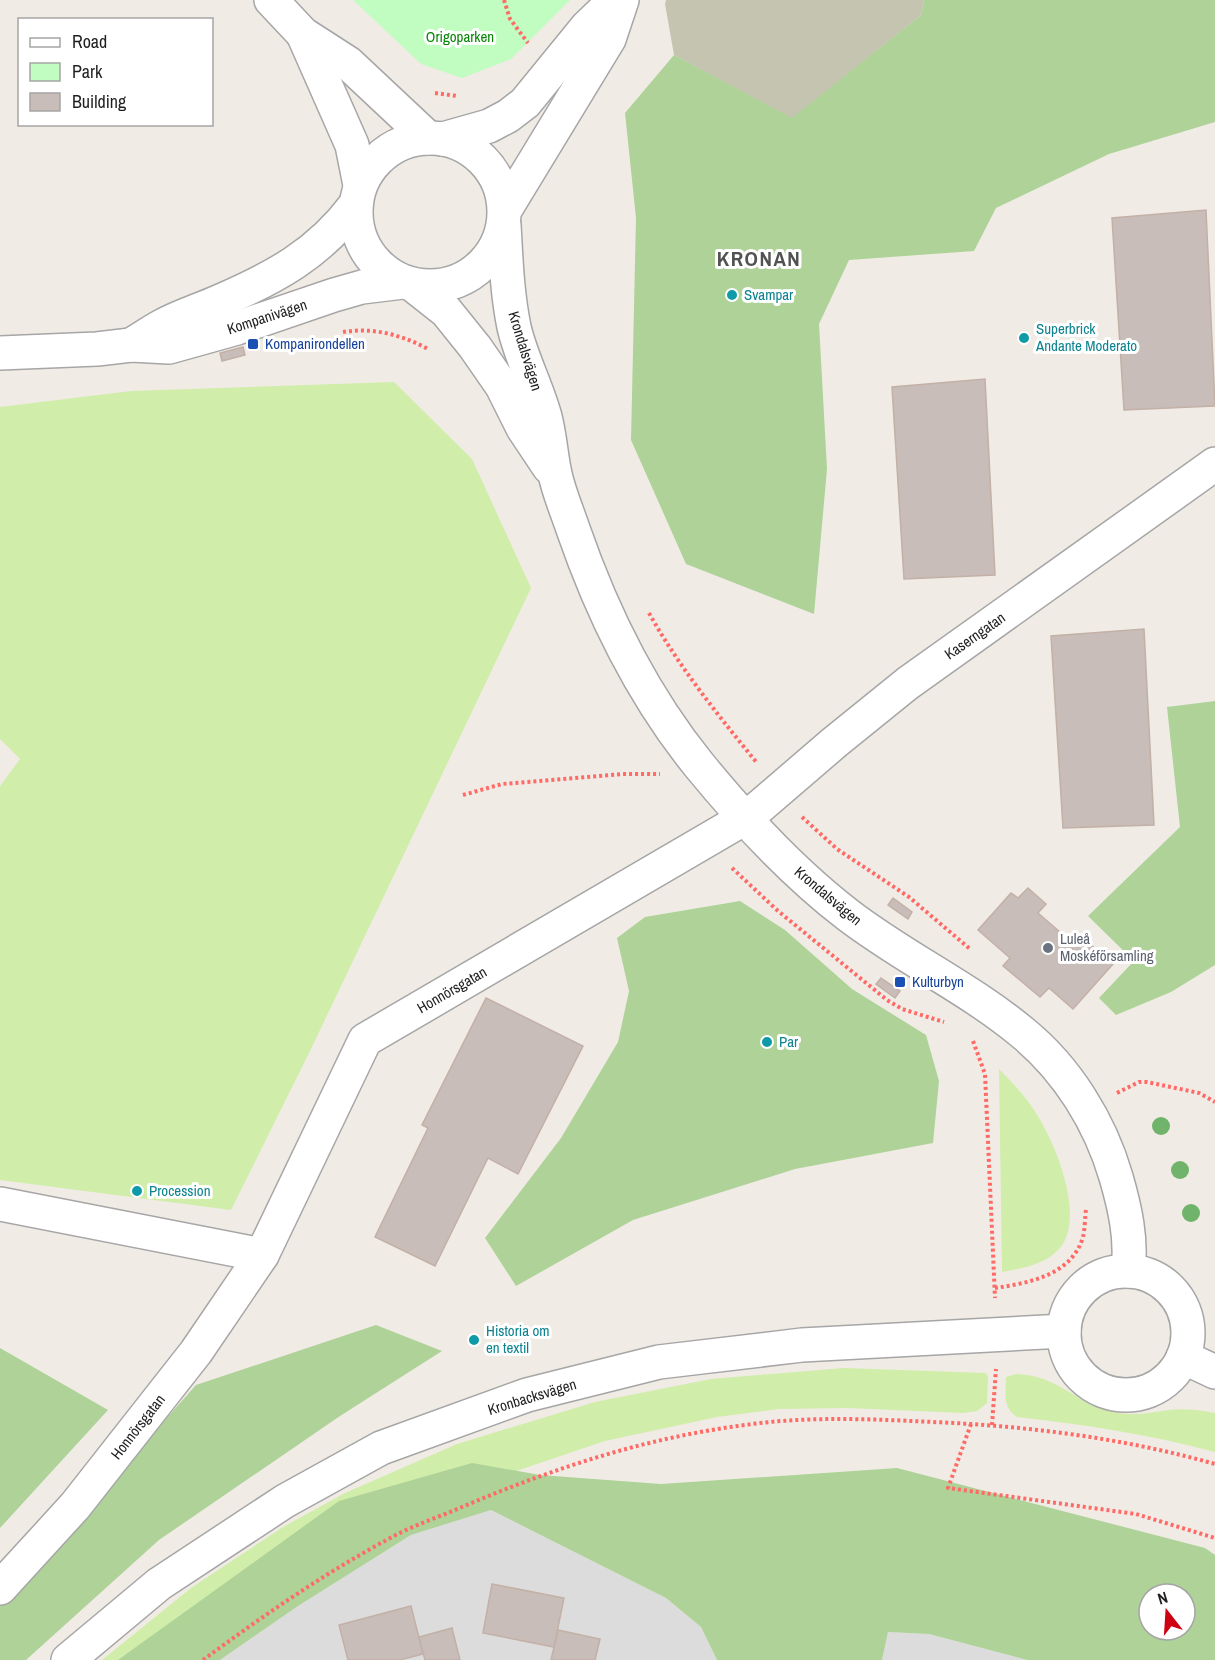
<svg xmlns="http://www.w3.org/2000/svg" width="1215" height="1660" viewBox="0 0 1215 1660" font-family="'Archivo Narrow',sans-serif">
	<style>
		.residential { fill: #dddcdc }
		.construction { fill: #c5c4b0 }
		.grass { fill: #d0eda9 }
		.forest { fill: #aed298; fill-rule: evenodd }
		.park { fill: #c1fcc0 }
		.building { fill: #c8bdb8; stroke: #c3b0a6; stroke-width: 1.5 }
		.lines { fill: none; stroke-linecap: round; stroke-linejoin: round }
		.minor-casing { stroke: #a6a6a6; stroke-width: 36 }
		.path { stroke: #ff6a67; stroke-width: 4; stroke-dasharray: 3 3; stroke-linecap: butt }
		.minor { stroke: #fff; stroke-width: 33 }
		.tree { fill: #70b36a }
		.culture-dot { fill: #0f9aa8; stroke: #fff; stroke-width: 2 }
		.transit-dot { fill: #1a4fb4; stroke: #fff; stroke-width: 2 }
		.worship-dot { fill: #6b7280; stroke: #fff; stroke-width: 2 }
		.labels { text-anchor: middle; stroke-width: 6; stroke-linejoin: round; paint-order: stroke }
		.park-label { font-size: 15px; fill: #078406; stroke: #fff }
		.culture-label { font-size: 15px; fill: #0d838f; stroke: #fff; text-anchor: start }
		.street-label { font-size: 15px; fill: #1f1f1f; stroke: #fff }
		.transit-label { font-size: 15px; fill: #164399; stroke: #fff; text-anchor: start }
		.worship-label { font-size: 15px; fill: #5b616d; stroke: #fff; text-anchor: start }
		.district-label { font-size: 21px; font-weight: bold; letter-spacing: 1.5px; fill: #525252; stroke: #fff }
	</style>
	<rect width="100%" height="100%" fill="#f0ece5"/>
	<g class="residential">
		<polygon points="491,1510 666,1598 701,1627 717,1660 220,1660 298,1606 411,1535"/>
		<polygon points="888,1632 929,1634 1027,1660 882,1660"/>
	</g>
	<polygon class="construction" points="666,0 924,0 921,15 792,119 674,55 665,4"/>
	<g class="grass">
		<polygon points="394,382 472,459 531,588 310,1051 231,1210 0,1180 0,786 20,759 0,739 0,407 131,391"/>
		<path d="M999 1069C1014 1084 1028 1099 1039 1118 1057 1148 1085 1217 1060 1248 1045 1265 1023 1268 1002 1272Z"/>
		<polygon points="844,1368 986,1373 988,1377 987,1403 977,1411 964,1413 847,1408 779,1409 717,1417 605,1441 475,1485 179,1660 102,1660 191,1588 283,1527 345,1493 457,1444 595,1402 711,1379"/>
		<path d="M1016 1374C1057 1375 1073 1401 1109 1411 1133 1417 1146 1413 1169 1410 1185 1408 1200 1410 1215 1413V1452C1148 1434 1086 1425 1017 1417 1002 1408 1006 1393 1006 1377Z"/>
	</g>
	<g class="forest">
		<polygon points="924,0 1215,0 1215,122 1109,154 996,208 974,251 849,260 819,324 827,469 814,614 686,564 631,440 636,218 625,113 674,55 792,118 921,15"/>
		<polygon points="1215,701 1215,965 1171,992 1116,1015 1099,998 1134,961 1088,916 1180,827 1167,707"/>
		<polygon points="740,901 785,930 852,989 926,1035 939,1081 933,1143 795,1169 633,1220 516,1286 485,1238 561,1138 618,1042 629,991 617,938 645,917"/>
		<polygon points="376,1325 442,1351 340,1416 159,1540 26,1660 0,1660 0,1602 32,1570 196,1385"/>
		<polygon points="0,1348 108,1410 0,1528"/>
		<path d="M472 1463 540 1475 661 1484 897 1468 1205 1548 1215 1555V1660H1027L929 1634 888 1632 882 1660H717L701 1627 666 1598 491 1510 411 1535 298 1606 220 1660H118L339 1501ZM1149 1594H1185V1630H1149Z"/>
	</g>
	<polygon class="park" points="353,0 570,0 511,59 462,78 421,64"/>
	<g class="building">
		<polygon points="1206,210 1215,406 1124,410 1112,218"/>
		<polygon points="243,347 245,355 222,361 220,353"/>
		<polygon points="985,379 995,575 904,579 892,387"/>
		<polygon points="1144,629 1154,825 1063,828 1051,636"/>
		<polygon points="1028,888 1046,904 1038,913 1068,939 1075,931 1113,964 1073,1009 1049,988 1040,997 1003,966 1010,958 978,930 1011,893 1018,898"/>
		<polygon points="893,898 912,912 908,919 888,905"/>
		<polygon points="881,978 900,991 895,998 876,984"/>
		<polygon points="486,998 583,1046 518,1174 488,1158 435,1266 375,1237 428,1128 422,1125"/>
		<polygon points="492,1584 564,1598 554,1647 483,1633"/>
		<polygon points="411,1606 423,1654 400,1660 348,1660 339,1625"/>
		<polygon points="452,1628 460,1660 425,1660 419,1637"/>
		<polygon points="558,1630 600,1639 595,1660 551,1660"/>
	</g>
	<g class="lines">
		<defs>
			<g id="minor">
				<polyline points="271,0 303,34 348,63 428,138"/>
				<polyline points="303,34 352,145 360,185"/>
				<circle cx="430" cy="212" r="74"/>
				<polyline points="443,139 489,126 508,116 525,103 587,27 615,0"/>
				<polyline points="505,210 609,39 622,0"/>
				<path d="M504 225C506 259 507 293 514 327 521 358 537 387 545 417 550 436 551 456 555 474 559 493 567 511 573 529 602 613 643 696 699 765 744 820 792 872 848 915 904 958 969 988 1023 1033 1067 1069 1100 1122 1116 1177 1125 1208 1132 1239 1128 1271"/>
				<polyline points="413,285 446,311 475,347 502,386 523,428 549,467"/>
				<path d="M131 345C141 339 151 332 162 326 180 316 200 310 218 302 274 278 319 254 356 204"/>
				<polyline points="0,353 97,349 131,345 169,347 237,328 334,295 362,287 403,282"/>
				<polyline points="0,1204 262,1255"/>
				<circle cx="1126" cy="1333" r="62"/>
				<polyline points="1183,1357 1215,1372"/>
				<polyline points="0,1588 75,1506 196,1352 262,1255 365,1040 750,815 835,742 908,683 1215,464"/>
				<polyline points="68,1660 159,1584 285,1501 381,1448 527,1395 659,1362 802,1345 1064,1331"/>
			</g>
		</defs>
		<use href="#minor" class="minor-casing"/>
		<g class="path">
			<polyline points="504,0 510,19 528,43"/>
			<polyline points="435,93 457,96"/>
			<path d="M343 332C373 327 402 335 428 349"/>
			<path d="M649 613C679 667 718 715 757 763"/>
			<polyline points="463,795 502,784 623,774 660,774"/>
			<polyline points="802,817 837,849 909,897 970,949"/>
			<polyline points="732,868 778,911 887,1000 902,1009 944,1022"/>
			<polyline points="973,1041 985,1074 995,1298"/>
			<polyline points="1117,1093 1139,1082 1147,1082 1199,1093 1215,1102"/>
			<path d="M995 1288C1029 1283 1072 1275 1083 1237 1085 1228 1085 1217 1086 1209"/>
			<polyline points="971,1424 948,1488 1136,1514 1215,1538"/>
			<polyline points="992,1425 996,1369"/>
			<path d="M203 1660C264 1615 325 1573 392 1537 414 1525 439 1517 462 1507 554 1468 645 1438 745 1425 807 1416 871 1419 933 1422 1028 1426 1123 1438 1215 1464"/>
		</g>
		<use href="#minor" class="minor"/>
	</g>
	<g class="tree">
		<circle cx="1161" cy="1126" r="9"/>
		<circle cx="1180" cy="1170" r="9"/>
		<circle cx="1191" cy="1213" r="9"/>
	</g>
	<g class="culture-dot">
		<circle cx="732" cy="295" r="6"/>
		<circle cx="1024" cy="338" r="6"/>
		<circle cx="767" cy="1042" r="6"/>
		<circle cx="137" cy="1191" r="6"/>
		<circle cx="474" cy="1340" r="6"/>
	</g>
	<g class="transit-dot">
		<rect x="247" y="338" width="12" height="12" rx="3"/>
		<rect x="894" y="976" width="12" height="12" rx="3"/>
	</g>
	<circle class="worship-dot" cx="1048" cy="948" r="6"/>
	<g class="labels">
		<g class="park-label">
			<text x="460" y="42">Origoparken</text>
		</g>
		<g class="culture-label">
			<text x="744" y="300">Svampar</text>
			<text x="1036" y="334">Superbrick<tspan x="1036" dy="17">Andante Moderato</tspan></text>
			<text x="779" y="1047">Par</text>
			<text x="149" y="1196">Procession</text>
			<text x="486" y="1336">Historia om<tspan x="486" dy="17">en textil</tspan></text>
		</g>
		<g class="street-label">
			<text transform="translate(267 317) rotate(-18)" y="5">Kompanivägen</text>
			<text transform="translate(525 351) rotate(73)" y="5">Krondalsvägen</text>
			<text transform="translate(975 636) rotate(-35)" y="5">Kaserngatan</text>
			<text transform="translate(828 896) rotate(40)" y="5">Krondalsvägen</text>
			<text transform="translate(452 990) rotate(-30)" y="5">Honnörsgatan</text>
			<text transform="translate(532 1397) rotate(-17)" y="5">Kronbacksvägen</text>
			<text transform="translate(138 1427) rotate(-52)" y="5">Honnörsgatan</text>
		</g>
		<g class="transit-label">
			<text x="265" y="349">Kompanirondellen</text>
			<text x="912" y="987">Kulturbyn</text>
		</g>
		<g class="worship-label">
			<text x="1060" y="944">Luleå<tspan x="1060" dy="17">Moskéförsamling</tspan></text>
		</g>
		<g class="district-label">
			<text x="759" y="266">KRONAN</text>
		</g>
	</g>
	<rect x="18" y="18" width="195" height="108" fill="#ffffff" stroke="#a5a5a5" stroke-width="1.5"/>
	<rect x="30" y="38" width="30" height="9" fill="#ffffff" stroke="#a5a5a5" stroke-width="1.5"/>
	<text x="72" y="48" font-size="18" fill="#1f1f1f">Road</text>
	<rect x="30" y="63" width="30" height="18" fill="#c1fcc0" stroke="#a5a5a5" stroke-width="1.5"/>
	<text x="72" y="78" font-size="18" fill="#1f1f1f">Park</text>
	<rect x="30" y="93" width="30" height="18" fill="#c8bdb8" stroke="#a5a5a5" stroke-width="1.5"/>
	<text x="72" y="108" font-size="18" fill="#1f1f1f">Building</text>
	<g transform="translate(1167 1612) rotate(343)"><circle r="28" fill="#ffffff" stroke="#a5a5a5" stroke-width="1.5"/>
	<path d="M0-4.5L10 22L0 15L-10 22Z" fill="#ce0012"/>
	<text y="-9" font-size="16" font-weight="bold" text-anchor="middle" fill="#1f1f1f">N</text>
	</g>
</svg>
